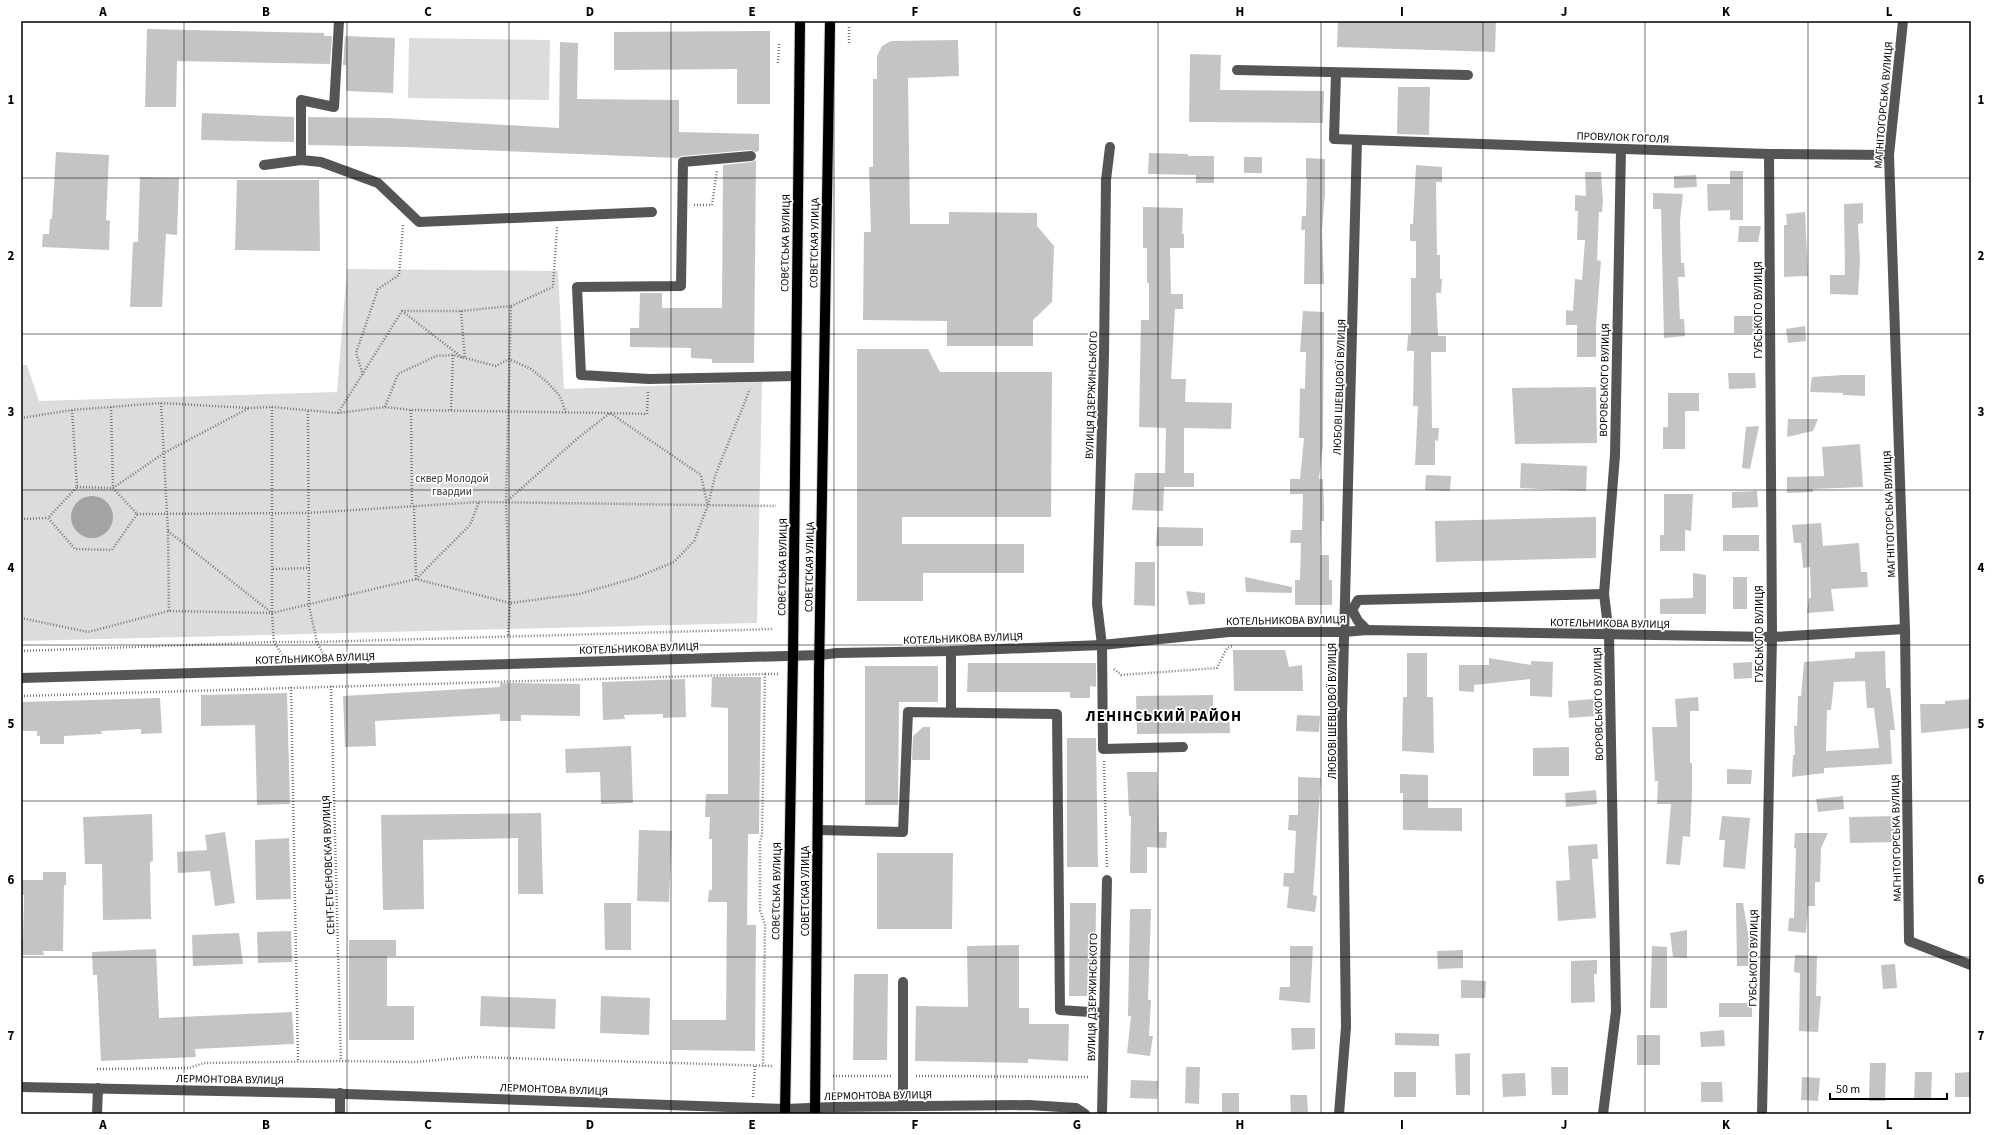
<svg xmlns="http://www.w3.org/2000/svg" width="1992" height="1135" viewBox="0 0 1992 1135" font-family="'Source Sans 3',sans-serif">
	<style>
		.green { fill: #dcdcdc }
		.water { fill: #a3a3a3 }
		.building { fill: #c4c4c4; fill-rule: evenodd }
		.lines { fill: none; stroke-linecap: round; stroke-linejoin: round }
		.major-casing { stroke: #dbdbdb; stroke-width: 12 }
		.path { stroke: #777; stroke-width: 2.5; stroke-dasharray: 1 2; stroke-linecap: butt }
		.minor { stroke: #555; stroke-width: 10 }
		.major { stroke: #000; stroke-width: 10 }
		.grid { fill: none; stroke: #000; stroke-width: 1; stroke-opacity: 0.55 }
		.labels { text-anchor: middle; stroke-width: 3.5; stroke-linejoin: round; paint-order: stroke }
		.street-label { font-size: 11px; fill: #000; stroke: #fff }
		.park-label { font-size: 11px; fill: #333; stroke: #fff }
		.district-label { font-size: 15px; font-weight: bold; letter-spacing: 1px; fill: #000; stroke: #fff }
		.neatline { fill: none; stroke: #000; stroke-width: 1.5 }
		.grid-label { font-size: 13px; text-anchor: middle; font-weight: bold; fill: #000 }
	</style>
	<rect width="100%" height="100%" fill="#fff"/>
	<g class="green">
		<polygon points="409,38 550,40 549,100 408,98"/>
		<polygon points="347,269 558,271 564,389 762,382 757,623 21,641 21,365 27,365 39,401 337,392"/>
	</g>
	<circle class="water" cx="92" cy="517" r="21"/>
	<g class="building">
		<polygon points="1338,21 1496,21 1495,52 1337,47"/>
		<polygon points="147,29 324,33 324,36 332,36 330,64 177,61 176,107 145,107"/>
		<polygon points="770,31 770,104 737,104 737,69 614,70 614,32"/>
		<polygon points="345,36 395,38 393,93 346,91 346,65 343,65"/>
		<polygon points="958,40 959,76 908,78 910,224 949,224 949,212 1037,213 1037,226 1054,246 1052,302 1033,320 1033,346 947,346 947,321 863,320 864,232 871,232 869,167 873,167 873,79 877,79 877,56 882,46 891,41"/>
		<polygon points="560,42 578,43 577,99 679,100 679,132 759,134 759,151 756,152 750,150 682,156 678,158 406,147 308,145 308,117 388,118 559,128"/>
		<polygon points="1190,54 1221,55 1220,90 1324,91 1323,123 1189,122"/>
		<polygon points="1398,87 1430,87 1429,135 1397,134"/>
		<polygon points="202,113 294,117 294,142 201,140"/>
		<polygon points="56,152 109,155 106,220 110,221 109,250 42,247 43,234 49,234 50,219 52,219"/>
		<polygon points="1149,153 1188,154 1188,156 1214,156 1214,183 1196,183 1196,175 1148,174"/>
		<rect x="1244" y="157" width="18" height="16"/>
		<polygon points="1306,158 1325,159 1325,194 1322,231 1324,284 1304,284 1305,230 1301,230 1302,216 1306,216 1307,178 1306,178"/>
		<polygon points="756,160 754,363 712,363 712,359 691,358 691,348 630,347 630,328 639,328 640,293 662,293 662,308 722,308 723,165 752,162"/>
		<polygon points="1416,165 1442,167 1442,182 1436,182 1437,255 1440,255 1440,279 1442,279 1441,293 1436,293 1438,336 1446,336 1446,352 1431,352 1432,428 1439,428 1438,441 1435,440 1435,465 1415,465 1418,406 1413,406 1414,351 1407,351 1408,335 1411,335 1411,278 1416,278 1416,241 1410,241 1410,224 1413,224"/>
		<polygon points="1730,171 1743,171 1743,220 1730,220 1730,210 1708,211 1707,184 1730,184"/>
		<polygon points="1585,172 1601,172 1603,201 1602,212 1599,212 1597,260 1601,261 1596,326 1596,357 1577,357 1577,325 1566,325 1566,310 1573,311 1575,279 1582,280 1585,240 1577,240 1578,211 1575,211 1575,195 1586,196"/>
		<polygon points="1696,175 1697,187 1674,188 1674,176"/>
		<polygon points="140,177 179,178 177,235 166,234 162,307 130,307 133,242 138,242"/>
		<polygon points="237,180 319,180 320,251 235,250"/>
		<polygon points="1653,193 1683,194 1680,220 1681,263 1684,263 1685,277 1678,277 1680,319 1684,319 1685,336 1664,338 1661,209 1653,209"/>
		<polygon points="1863,203 1863,223 1858,224 1860,261 1858,295 1830,294 1830,275 1845,275 1844,204"/>
		<polygon points="1143,207 1183,208 1182,234 1184,234 1184,248 1170,248 1171,294 1183,294 1183,309 1175,309 1171,379 1186,379 1185,402 1232,403 1231,429 1184,428 1184,473 1194,473 1194,487 1164,487 1163,511 1132,510 1135,473 1165,473 1166,428 1139,427 1141,320 1149,320 1149,283 1147,283 1147,248 1143,248"/>
		<polygon points="1805,212 1808,276 1784,277 1784,225 1787,225 1786,214"/>
		<polygon points="1739,226 1761,226 1758,242 1738,242"/>
		<polygon points="1303,311 1324,312 1323,445 1319,479 1323,479 1324,506 1324,521 1321,521 1320,555 1329,555 1329,580 1332,580 1332,605 1295,605 1295,580 1300,580 1301,543 1290,543 1291,530 1302,530 1303,494 1290,494 1290,479 1300,479 1304,438 1299,438 1300,388 1305,389 1306,352 1300,352"/>
		<rect x="1734" y="316" width="21" height="17"/>
		<polygon points="1805,326 1806,341 1788,343 1786,329"/>
		<polygon points="857,349 928,349 940,372 1052,372 1051,517 902,517 902,544 1024,544 1024,573 923,573 923,601 857,601"/>
		<polygon points="1728,373 1755,373 1756,388 1729,389"/>
		<polygon points="1843,375 1865,375 1865,396 1843,395 1843,393 1810,392 1812,377"/>
		<polygon points="1596,387 1597,443 1515,444 1512,388"/>
		<polygon points="1668,393 1699,393 1699,411 1685,411 1685,449 1663,449 1663,427 1668,427"/>
		<polygon points="1788,419 1818,419 1813,431 1787,437"/>
		<polygon points="1759,426 1750,469 1742,468 1746,427"/>
		<polygon points="1860,444 1863,487 1813,489 1813,492 1787,493 1787,477 1824,476 1822,447"/>
		<polygon points="1521,463 1587,466 1586,491 1520,488"/>
		<polygon points="1426,475 1451,476 1450,491 1425,490"/>
		<polygon points="1757,491 1758,507 1732,508 1732,492"/>
		<polygon points="1664,494 1693,494 1691,531 1685,530 1685,551 1660,551 1660,535 1664,535"/>
		<polygon points="1596,517 1596,558 1436,562 1435,521"/>
		<polygon points="1821,523 1823,546 1859,543 1861,572 1867,572 1868,587 1831,589 1834,611 1807,613 1809,598 1811,598 1810,567 1803,568 1801,543 1794,543 1792,525"/>
		<polygon points="1157,527 1203,528 1203,546 1156,546"/>
		<rect x="1723" y="535" width="36" height="16"/>
		<polygon points="1135,562 1155,562 1155,606 1134,605"/>
		<polygon points="1693,573 1706,575 1706,614 1660,614 1660,599 1693,598"/>
		<polygon points="1245,577 1292,587 1292,593 1246,592"/>
		<rect x="1733" y="577" width="14" height="32"/>
		<polygon points="1186,591 1205,593 1205,604 1189,605"/>
		<polygon points="1233,650 1285,650 1289,667 1302,665 1303,691 1234,691"/>
		<path d="M1885 651 1886 688H1890L1895 730H1890L1892 764 1824 768V773L1792 777 1793 755H1795L1794 726H1797L1798 696H1801L1804 662 1855 658V652ZM1865 681 1867 708H1874L1879 748 1826 751 1827 710H1831L1834 682Z"/>
		<polygon points="1407,653 1427,653 1427,697 1433,697 1434,753 1402,751 1403,697 1407,697"/>
		<polygon points="1489,658 1531,665 1531,661 1553,662 1552,697 1530,696 1530,679 1474,685 1474,692 1459,691 1459,665 1489,665"/>
		<polygon points="1752,662 1752,678 1734,679 1733,663"/>
		<polygon points="968,663 1096,663 1096,687 1090,686 1090,698 1070,698 1070,692 967,692"/>
		<polygon points="865,666 938,666 938,702 899,702 898,805 865,805"/>
		<polygon points="712,677 761,677 759,834 748,834 747,925 756,925 755,1051 672,1050 672,1020 726,1020 727,902 708,902 709,890 712,890 712,839 709,839 710,817 705,817 706,794 728,794 728,708 711,707"/>
		<polygon points="685,679 686,717 663,718 663,714 624,715 625,719 603,720 602,682"/>
		<polygon points="500,683 580,684 580,716 521,715 521,721 500,721 500,714 375,721 376,746 345,747 343,696 500,687"/>
		<polygon points="287,693 290,804 257,805 255,725 201,726 201,695"/>
		<polygon points="1213,695 1213,711 1229,712 1230,733 1137,734 1136,696"/>
		<polygon points="1698,697 1699,711 1690,711 1690,763 1692,763 1692,792 1690,837 1683,836 1680,865 1666,864 1671,804 1657,804 1658,781 1655,781 1652,727 1677,727 1675,699"/>
		<polygon points="160,698 162,733 141,734 141,729 101,731 102,734 64,736 64,744 40,744 40,736 37,736 37,731 21,731 21,702"/>
		<polygon points="1594,699 1595,716 1569,718 1568,701"/>
		<polygon points="1971,699 1971,728 1921,733 1920,704 1945,704 1945,701"/>
		<polygon points="1297,715 1320,716 1319,732 1296,731"/>
		<polygon points="923,727 930,727 930,760 912,760 913,736"/>
		<polygon points="1067,738 1096,738 1098,867 1067,867"/>
		<polygon points="631,746 633,803 601,804 600,772 566,773 565,749"/>
		<polygon points="1569,747 1569,776 1533,776 1533,748"/>
		<polygon points="1727,769 1752,770 1751,784 1727,784"/>
		<polygon points="1127,772 1157,772 1159,832 1167,832 1166,848 1147,847 1147,873 1130,873 1131,816 1129,816"/>
		<polygon points="1400,774 1428,775 1428,808 1462,808 1462,831 1403,830 1403,793 1400,793"/>
		<polygon points="1298,777 1321,778 1313,895 1317,896 1315,912 1287,908 1289,887 1283,886 1284,873 1294,873 1296,831 1288,830 1289,815 1298,815"/>
		<polygon points="1596,790 1597,804 1566,807 1565,793"/>
		<polygon points="1843,796 1844,809 1818,812 1816,799"/>
		<polygon points="541,813 543,894 518,894 518,838 423,840 424,909 383,910 381,815"/>
		<polygon points="152,814 153,861 150,862 151,919 103,920 102,864 85,864 83,817"/>
		<polygon points="1722,816 1750,818 1745,869 1723,867 1725,840 1719,840"/>
		<polygon points="1899,816 1900,842 1850,843 1849,817"/>
		<polygon points="639,830 672,831 669,902 637,901"/>
		<polygon points="225,832 235,903 215,906 210,871 178,873 177,852 207,850 205,835"/>
		<polygon points="1795,833 1828,833 1821,848 1820,882 1815,882 1815,906 1808,906 1806,933 1788,931 1789,918 1794,918 1796,848 1794,848"/>
		<polygon points="289,838 291,899 256,900 255,840"/>
		<polygon points="1597,844 1598,859 1592,859 1596,918 1558,921 1556,881 1570,880 1568,846"/>
		<polygon points="877,853 953,853 952,929 877,929"/>
		<polygon points="43,872 66,872 66,885 64,885 63,951 43,951 44,955 21,955 21,939 23,939 24,895 21,895 21,880 43,880"/>
		<polygon points="604,903 631,903 631,950 605,950"/>
		<polygon points="1070,903 1096,903 1095,996 1069,996"/>
		<polygon points="1736,903 1743,903 1751,951 1752,966 1737,966"/>
		<polygon points="1130,909 1151,909 1148,1000 1151,1000 1149,1036 1153,1036 1150,1056 1127,1053 1131,1016 1128,1016"/>
		<polygon points="1687,930 1687,958 1673,957 1670,933"/>
		<polygon points="291,931 292,962 258,963 257,932"/>
		<polygon points="239,933 243,964 193,966 192,935"/>
		<polygon points="349,940 396,940 396,956 387,956 387,1006 414,1006 414,1040 349,1040"/>
		<polygon points="1019,945 1019,1008 1029,1008 1029,1024 1069,1024 1068,1061 1028,1059 1028,1063 915,1061 916,1006 968,1007 967,946"/>
		<polygon points="1290,946 1313,946 1310,1003 1279,1000 1280,987 1290,987"/>
		<polygon points="1652,946 1667,947 1667,1008 1650,1008"/>
		<polygon points="156,949 159,1018 292,1012 294,1044 195,1049 196,1057 101,1061 97,975 93,975 92,952"/>
		<polygon points="1463,950 1463,968 1438,969 1437,951"/>
		<polygon points="1795,955 1817,956 1816,996 1821,996 1818,1032 1799,1031 1800,973 1794,972"/>
		<polygon points="1597,960 1597,974 1594,974 1595,1002 1571,1003 1571,961"/>
		<polygon points="1895,964 1897,988 1883,989 1881,965"/>
		<polygon points="854,974 888,974 887,1060 853,1060"/>
		<polygon points="1461,980 1486,981 1485,998 1461,998"/>
		<polygon points="481,996 556,999 555,1029 480,1026"/>
		<polygon points="601,996 650,998 649,1035 600,1033"/>
		<rect x="1719" y="1003" width="33" height="14"/>
		<polygon points="1291,1028 1315,1028 1315,1049 1292,1050"/>
		<polygon points="1724,1030 1725,1046 1701,1047 1700,1032"/>
		<polygon points="1395,1033 1439,1034 1439,1046 1395,1045"/>
		<rect x="1637" y="1035" width="23" height="30"/>
		<polygon points="1470,1053 1470,1095 1456,1095 1455,1054"/>
		<polygon points="1870,1063 1886,1063 1885,1101 1869,1101"/>
		<polygon points="1186,1067 1200,1067 1199,1104 1185,1103"/>
		<polygon points="1551,1067 1568,1067 1568,1095 1552,1095"/>
		<rect x="1394" y="1072" width="22" height="25"/>
		<polygon points="1915,1072 1932,1072 1931,1100 1914,1100"/>
		<polygon points="1971,1072 1971,1097 1955,1097 1955,1073"/>
		<polygon points="1525,1073 1526,1096 1503,1097 1502,1074"/>
		<polygon points="1802,1077 1820,1078 1818,1101 1801,1100"/>
		<polygon points="1131,1080 1158,1081 1157,1099 1130,1098"/>
		<polygon points="1701,1082 1722,1082 1723,1102 1701,1102"/>
		<rect x="1222" y="1093" width="17" height="20"/>
		<polygon points="1290,1095 1307,1095 1308,1112 1291,1113"/>
	</g>
	<g class="lines">
		<defs>
			<g id="major">
				<polyline points="785,1114 793,656 800,21"/>
				<polyline points="815,1114 819,673 830,21"/>
			</g>
		</defs>
		<use href="#major" class="major-casing"/>
		<g class="path">
			<polyline points="849,27 849,44"/>
			<polyline points="778,63 779,44"/>
			<polyline points="694,205 712,205 717,170"/>
			<polyline points="511,306 553,287 557,227"/>
			<polyline points="402,311 463,358"/>
			<polyline points="461,311 465,359"/>
			<polyline points="363,375 356,353 378,289 399,275 403,224"/>
			<polyline points="161,403 168,531 169,611"/>
			<polyline points="111,407 113,487"/>
			<polyline points="272,407 272,613 274,642 284,658"/>
			<polyline points="385,407 398,374 436,356 453,355 496,366 509,359 531,369 547,382 560,396 566,413"/>
			<polyline points="72,410 77,487 48,518 75,549 112,550 137,514 113,488 77,487"/>
			<polyline points="411,410 412,506"/>
			<polyline points="451,410 453,355"/>
			<polyline points="308,411 309,606 317,642 324,656"/>
			<polyline points="338,413 402,311 461,311 511,306 506,502 510,603 508,637"/>
			<polyline points="21,418 72,410 161,403 249,408 272,407 338,413 385,407 411,410 610,413 701,475 707,503"/>
			<polyline points="113,488 164,453 249,408"/>
			<polyline points="506,502 578,438 610,413 647,414 648,391"/>
			<polyline points="414,506 416,578"/>
			<polyline points="137,514 308,513 479,502 776,506"/>
			<polyline points="21,519 48,518"/>
			<polyline points="168,531 272,613"/>
			<polyline points="273,569 310,568"/>
			<polyline points="416,579 470,525 479,502"/>
			<polyline points="21,618 88,632 169,611 272,613 416,579 510,603 579,594 635,578 674,562 694,541 708,505 715,476 750,389"/>
			<polyline points="21,651 274,642 317,642 773,629"/>
			<polyline points="1114,669 1121,675 1217,668 1227,648 1233,646"/>
			<polyline points="765,674 780,674"/>
			<polyline points="331,686 341,1061"/>
			<polyline points="291,687 298,1061"/>
			<polyline points="21,696 765,674 762,835 760,842 760,911 765,924 763,1066"/>
			<polyline points="1104,761 1107,868"/>
			<polyline points="97,1069 189,1068 204,1063 341,1061 416,1062 474,1057 773,1066"/>
			<polyline points="833,1076 891,1076"/>
			<polyline points="916,1076 1090,1077"/>
			<polyline points="753,1097 755,1065"/>
		</g>
		<g class="minor">
			<polyline points="1903,21 1889,155 1905,629 1909,941 1971,965"/>
			<polyline points="1237,70 1468,75"/>
			<polyline points="1336,73 1334,139 1769,154 1889,155"/>
			<polyline points="1110,147 1106,180 1104,355 1097,604 1102,645 1103,749 1183,747"/>
			<polyline points="751,156 683,162 681,286 577,287 581,375 649,379 796,376"/>
			<polyline points="301,160 301,100 334,107 339,21"/>
			<polyline points="264,165 301,160 321,162 378,183 419,222 652,212"/>
			<polyline points="1367,630 1358,621 1352,610 1358,600 1604,594"/>
			<polyline points="951,651 951,711"/>
			<polyline points="21,678 820,655 837,653 951,651 1102,645 1229,632 1344,632 1367,630 1772,637 1905,629"/>
			<polyline points="818,830 903,832 908,712 1057,714 1060,1010 1104,1013"/>
			<polyline points="903,982 903,1106"/>
			<polyline points="21,1087 316,1093 785,1109 834,1107 1029,1105 1076,1108 1085,1114"/>
			<polyline points="97,1114 98,1088"/>
			<polyline points="340,1114 340,1093"/>
			<polyline points="1102,1114 1107,880"/>
			<polyline points="1339,1114 1346,1027 1342,715 1357,140"/>
			<polyline points="1603,1114 1616,1011 1609,635 1604,594 1615,455 1621,149"/>
			<polyline points="1762,1114 1772,637 1769,154"/>
		</g>
		<use href="#major" class="major"/>
	</g>
	<path class="grid" d="M184 21V1114M347 21V1114M509 21V1114M671 21V1114M834 21V1114M996 21V1114M1158 21V1114M1321 21V1114M1483 21V1114M1645 21V1114M1808 21V1114M21 178H1971M21 334H1971M21 490H1971M21 645H1971M21 801H1971M21 957H1971"/>
	<g class="labels">
		<g class="street-label">
			<text transform="translate(1883 105) rotate(-85)" y="4">МАГНІТОГОРСЬКА ВУЛИЦЯ</text>
			<text transform="translate(1623 137) rotate(2)" y="4">ПРОВУЛОК ГОГОЛЯ</text>
			<text transform="translate(785 243) rotate(-89)" y="4">СОВЄТСЬКА ВУЛИЦЯ</text>
			<text transform="translate(814 243) rotate(-89)" y="4">СОВЕТСКАЯ УЛИЦА</text>
			<text transform="translate(1758 310) rotate(-90)" y="4">ГУБСЬКОГО ВУЛИЦЯ</text>
			<text transform="translate(1604 380) rotate(-89)" y="4">ВОРОВСЬКОГО ВУЛИЦЯ</text>
			<text transform="translate(1339 387) rotate(-88)" y="4">ЛЮБОВІ ШЕВЦОВОЇ ВУЛИЦЯ</text>
			<text transform="translate(1091 395) rotate(-88)" y="4">ВУЛИЦЯ ДЗЕРЖИНСЬКОГО</text>
			<text transform="translate(1889 514) rotate(-92)" y="4">МАГНІТОГОРСЬКА ВУЛИЦЯ</text>
			<text transform="translate(782 567) rotate(-89)" y="4">СОВЄТСЬКА ВУЛИЦЯ</text>
			<text transform="translate(809 567) rotate(-89)" y="4">СОВЕТСКАЯ УЛИЦА</text>
			<text transform="translate(1286 620) rotate(-1)" y="4">КОТЕЛЬНИКОВА ВУЛИЦЯ</text>
			<text transform="translate(1610 623) rotate(1)" y="4">КОТЕЛЬНИКОВА ВУЛИЦЯ</text>
			<text transform="translate(1759 634) rotate(-90)" y="4">ГУБСЬКОГО ВУЛИЦЯ</text>
			<text transform="translate(963 638) rotate(-2)" y="4">КОТЕЛЬНИКОВА ВУЛИЦЯ</text>
			<text transform="translate(639 648) rotate(-2)" y="4">КОТЕЛЬНИКОВА ВУЛИЦЯ</text>
			<text transform="translate(315 658) rotate(-2)" y="4">КОТЕЛЬНИКОВА ВУЛИЦЯ</text>
			<text transform="translate(1598 704) rotate(-91)" y="4">ВОРОВСЬКОГО ВУЛИЦЯ</text>
			<text transform="translate(1332 711) rotate(-90)" y="4">ЛЮБОВІ ШЕВЦОВОЇ ВУЛИЦЯ</text>
			<text transform="translate(1896 838) rotate(-91)" y="4">МАГНІТОГОРСЬКА ВУЛИЦЯ</text>
			<text transform="translate(328 865) rotate(-92)" y="4">СЕНТ-ЕТЬЄНОВСКАЯ ВУЛИЦЯ</text>
			<text transform="translate(776 891) rotate(-89)" y="4">СОВЄТСЬКА ВУЛИЦЯ</text>
			<text transform="translate(805 891) rotate(-90)" y="4">СОВЕТСКАЯ УЛИЦА</text>
			<text transform="translate(1753 958) rotate(-89)" y="4">ГУБСЬКОГО ВУЛИЦЯ</text>
			<text transform="translate(1092 997) rotate(-89)" y="4">ВУЛИЦЯ ДЗЕРЖИНСЬКОГО</text>
			<text transform="translate(230 1079) rotate(1)" y="4">ЛЕРМОНТОВА ВУЛИЦЯ</text>
			<text transform="translate(554 1089) rotate(2)" y="4">ЛЕРМОНТОВА ВУЛИЦЯ</text>
			<text transform="translate(878 1095) rotate(-1)" y="4">ЛЕРМОНТОВА ВУЛИЦЯ</text>
		</g>
		<g class="park-label">
			<text x="452" y="482">сквер Молодой<tspan x="452" dy="13">гвардии</tspan></text>
		</g>
		<g class="district-label">
			<text x="1164" y="721">ЛЕНІНСЬКИЙ РАЙОН</text>
		</g>
	</g>
	<rect width="1992" height="1135" fill="none" stroke="#ffffff" stroke-width="44"/>
	<path d="M1830 1093v6h117v-6" fill="none" stroke="#000000" stroke-width="2"/>
	<text x="1836" y="1093" font-size="12" fill="#000000" stroke="#ffffff" stroke-width="3" paint-order="stroke">50 m</text>
	<rect x="22" y="22" width="1948" height="1091" class="neatline"/>
	<g class="grid-label">
		<text x="103" y="16">A</text>
		<text x="266" y="16">B</text>
		<text x="428" y="16">C</text>
		<text x="590" y="16">D</text>
		<text x="752" y="16">E</text>
		<text x="915" y="16">F</text>
		<text x="1077" y="16">G</text>
		<text x="1240" y="16">H</text>
		<text x="1402" y="16">I</text>
		<text x="1564" y="16">J</text>
		<text x="1726" y="16">K</text>
		<text x="1889" y="16">L</text>
		<text x="11" y="104">1</text>
		<text x="1981" y="104">1</text>
		<text x="11" y="260">2</text>
		<text x="1981" y="260">2</text>
		<text x="11" y="416">3</text>
		<text x="1981" y="416">3</text>
		<text x="11" y="572">4</text>
		<text x="1981" y="572">4</text>
		<text x="11" y="728">5</text>
		<text x="1981" y="728">5</text>
		<text x="11" y="884">6</text>
		<text x="1981" y="884">6</text>
		<text x="11" y="1040">7</text>
		<text x="1981" y="1040">7</text>
		<text x="103" y="1129">A</text>
		<text x="266" y="1129">B</text>
		<text x="428" y="1129">C</text>
		<text x="590" y="1129">D</text>
		<text x="752" y="1129">E</text>
		<text x="915" y="1129">F</text>
		<text x="1077" y="1129">G</text>
		<text x="1240" y="1129">H</text>
		<text x="1402" y="1129">I</text>
		<text x="1564" y="1129">J</text>
		<text x="1726" y="1129">K</text>
		<text x="1889" y="1129">L</text>
	</g>
</svg>
